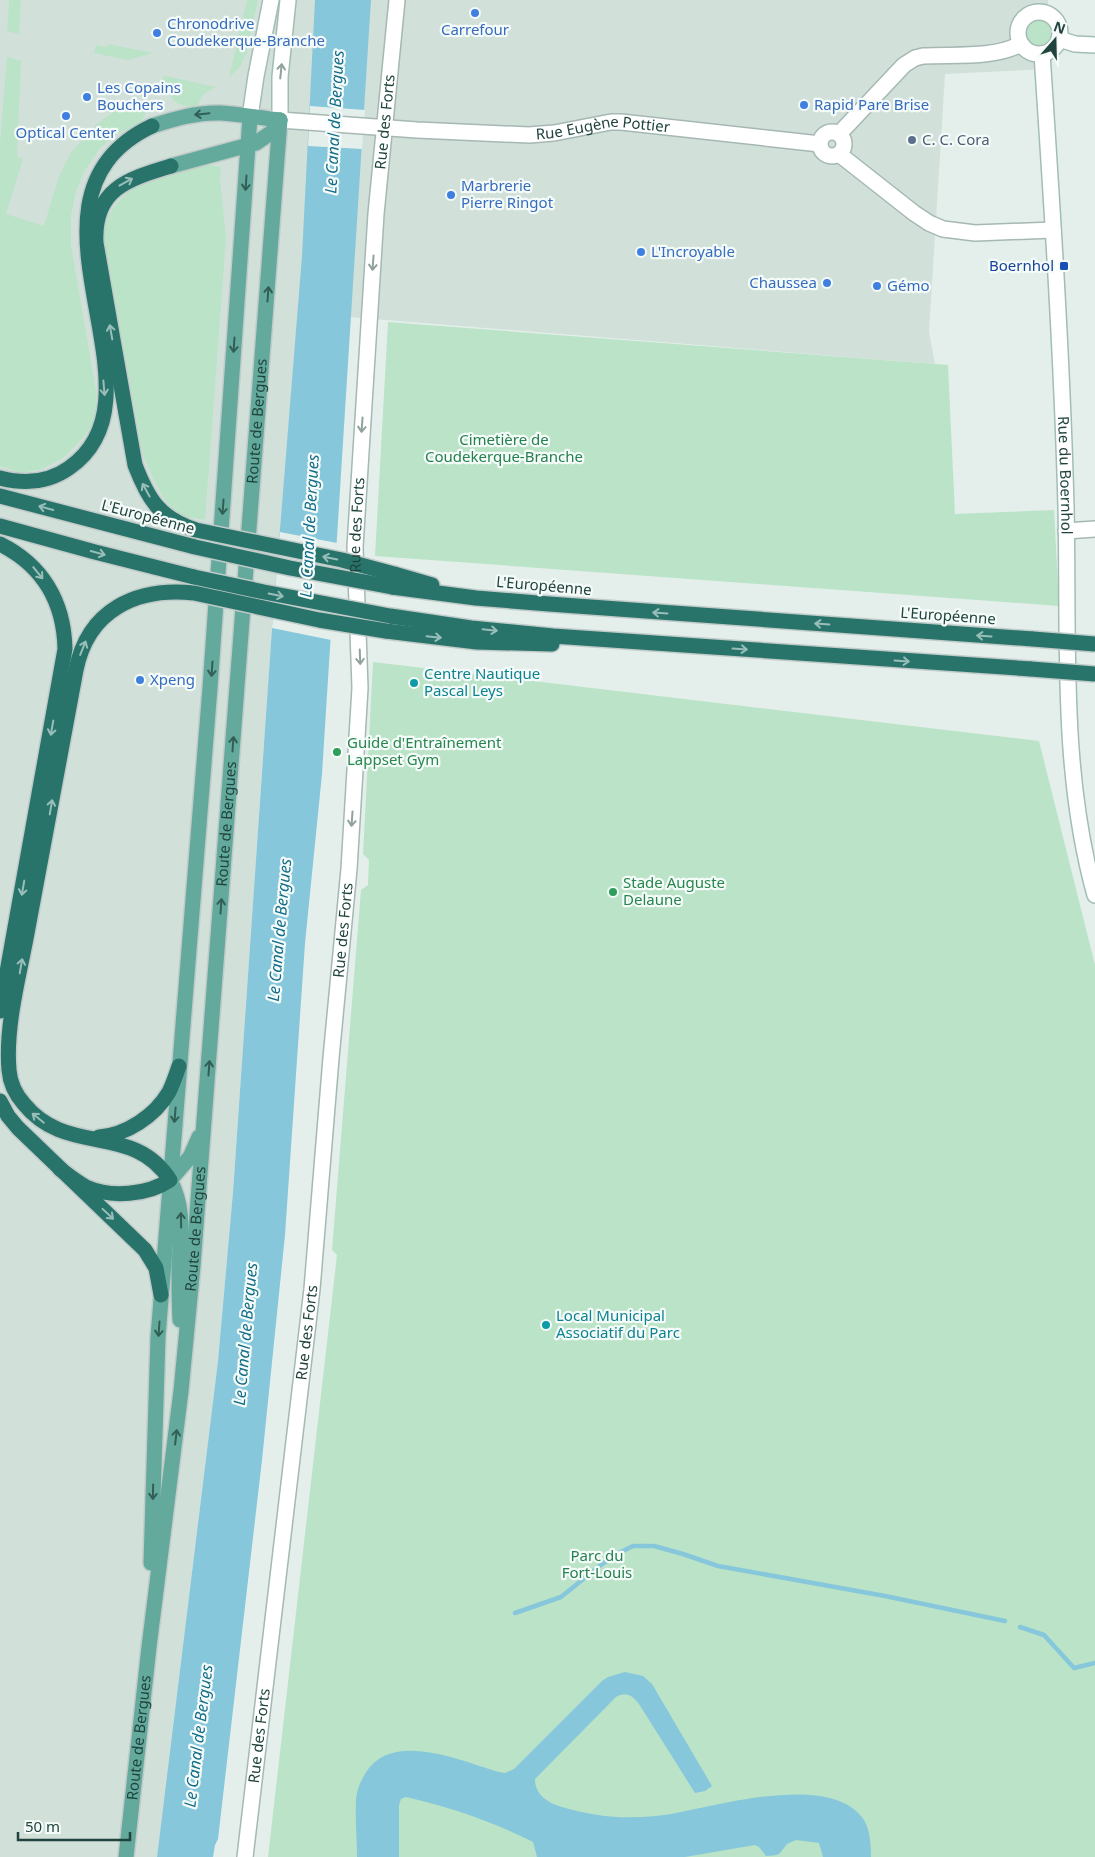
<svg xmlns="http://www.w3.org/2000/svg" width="1095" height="1857" viewBox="0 0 1095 1857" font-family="'Noto Sans',sans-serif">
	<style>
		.built { fill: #d2e0da }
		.green { fill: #bbe3c8 }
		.water { fill: #86c7db }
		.pier { fill: #e4efeb }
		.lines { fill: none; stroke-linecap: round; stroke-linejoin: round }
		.stream { stroke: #86c7db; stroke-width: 4.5 }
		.street-casing { stroke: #a5b8b3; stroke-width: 18 }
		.secondary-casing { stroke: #a1bdb5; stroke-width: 18 }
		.primary-casing { stroke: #c1cbc9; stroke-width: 18 }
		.highway-casing { stroke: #c1cbc9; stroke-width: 18 }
		.street { stroke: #fff; stroke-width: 15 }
		.secondary { stroke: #fff; stroke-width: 15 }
		.primary { stroke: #63aa9d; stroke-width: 15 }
		.highway { stroke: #28746a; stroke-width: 15 }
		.highway-bridge-casing { stroke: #c1cbc9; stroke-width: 18; stroke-linecap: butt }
		.highway-bridge { stroke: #28746a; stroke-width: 15 }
		.oneway { stroke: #90a29e }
		.oneway2 { stroke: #315e55 }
		.oneway3 { stroke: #99beb9 }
		.shop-dot { fill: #3f7fe0; stroke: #f5fbf9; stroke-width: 2 }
		.service-dot { fill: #5c6f8a; stroke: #f5fbf9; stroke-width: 2 }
		.transit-dot { fill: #1a4fb4; stroke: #f5fbf9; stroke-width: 2 }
		.culture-dot { fill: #0f9aa8; stroke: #f5fbf9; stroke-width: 2 }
		.leisure-dot { fill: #2e9e5b; stroke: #f5fbf9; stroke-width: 2 }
		.labels { text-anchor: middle; stroke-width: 4.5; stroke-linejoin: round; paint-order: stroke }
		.shop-label { font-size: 15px; fill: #366cbe; stroke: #f5fbf9; text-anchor: start }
		.street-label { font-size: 15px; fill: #20443d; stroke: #f5fbf9 }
		.service-label { font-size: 15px; fill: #4e5e75; stroke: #f5fbf9; text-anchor: start }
		.transit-label { font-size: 15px; fill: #164399; stroke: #f5fbf9; text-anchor: end }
		.park-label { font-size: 15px; fill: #25804f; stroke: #f5fbf9 }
		.culture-label { font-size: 15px; fill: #0d838f; stroke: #f5fbf9; text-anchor: start }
		.leisure-label { font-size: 15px; fill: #27864d; stroke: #f5fbf9; text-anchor: start }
		.water-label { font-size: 16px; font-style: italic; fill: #126c88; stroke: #f5fbf9 }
	</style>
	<rect width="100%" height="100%" fill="#e4efeb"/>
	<polygon class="built" points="0,0 1048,0 1049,69 945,74 929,332 935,364 298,313 272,628 233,1192 218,1361 157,1857 0,1857"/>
	<g class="green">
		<polygon points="9,0 21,0 19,34 7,31"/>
		<polygon points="247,0 258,0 247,52 240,67 229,77"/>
		<circle cx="1039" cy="33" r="12"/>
		<polygon points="108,44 153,53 128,60 94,53 96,45 107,47"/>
		<polygon points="7,57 21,61 17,156 23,159 6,214 44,226 58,179 70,154 96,125 118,108 145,109 145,115 141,122 117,134 100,148 84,172 76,191 71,215 71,245 97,397 93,424 83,438 62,459 42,469 22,473 0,466 0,143"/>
		<path d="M166 76 216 87C204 94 201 92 198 108 172 105 172 101 162 77Z"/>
		<path d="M211 165 221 167 220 179 226 238 205 520C197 518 184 518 178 513 161 501 151 473 143 455L104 238C106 186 168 169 211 165Z"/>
		<polygon points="388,322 948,365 955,514 1054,510 1059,606 375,556"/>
		<polygon points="373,662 1039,741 1095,965 1095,1857 268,1857 337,1255 332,1250 361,890 368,885 369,860 363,854"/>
	</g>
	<g class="water">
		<polygon points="315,0 371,0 322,774 305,943 285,1235 262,1460 218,1839 215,1845 213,1857 157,1857 218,1361 233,1192 272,628 302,256"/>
		<path d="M625 1672 643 1676 652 1684 712 1786 705 1791 695 1793 639 1704C633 1696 626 1691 616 1697L535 1779C535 1795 548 1803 562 1807 599 1818 632 1820 671 1814 717 1806 832 1771 864 1820 870 1830 871 1845 871 1857H823L819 1843 796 1840 787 1844C778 1855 782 1855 766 1856L759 1847 755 1845 685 1857H537L533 1842C494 1822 450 1807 406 1797L401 1799 399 1805V1857H357C357 1838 355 1818 356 1799 357 1790 360 1782 365 1774 391 1729 461 1761 499 1772L505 1773 514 1769 602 1681 608 1677Z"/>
	</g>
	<g class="pier">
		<polygon points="310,106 365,110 362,149 308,146"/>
		<polygon points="280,532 337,543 331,640 272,628"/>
	</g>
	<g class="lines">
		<g class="stream">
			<polyline points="515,1613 561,1597 602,1564 619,1553 633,1546 654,1546 683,1554 718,1566 885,1596 1005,1621"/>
			<polyline points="1020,1627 1044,1635 1074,1668 1095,1663"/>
		</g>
		<defs>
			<g id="street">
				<path id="s1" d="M280 120 417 130 529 135 554 133 611 122H621L820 144"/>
				<circle cx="832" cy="144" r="12"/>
				<path d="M839 134 904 65 915 58 923 56C954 54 992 59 1021 44"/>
				<polyline points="839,154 914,213 929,223 943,229 975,233 1053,230"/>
				<polyline points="1066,531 1095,529"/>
				<path id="s2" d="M245 1857 312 1289 331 1058 349 869 360 688 355 547 376 214 397 0"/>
			</g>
			<g id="secondary">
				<circle cx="1039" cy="33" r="21"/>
				<polyline points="1059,39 1075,44 1095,45"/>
				<path id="s3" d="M1042 54C1052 205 1062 356 1066 507 1069 637 1060 770 1095 895"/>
				<polyline points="250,117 256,76 271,0"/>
				<polyline points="280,120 280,77 288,0"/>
			</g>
			<g id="primary">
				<path d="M152 126C174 119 197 112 221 113 240 114 260 118 280 120"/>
				<polyline points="171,166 256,143 272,132 280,120"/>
				<path d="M180 1320C179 1303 179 1286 179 1269 180 1235 186 1211 170 1180L190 1157 199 1137"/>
				<polyline points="151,1563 158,1337 210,688 250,117"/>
				<path id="s4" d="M126 1857 149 1647 181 1391 193 1266 280 120"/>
			</g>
			<g id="highway">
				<path d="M171 166C128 179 93 189 96 243L135 465C148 499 159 518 196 530"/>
				<path d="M0 478C24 484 48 483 69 468 177 394 0 198 152 126"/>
				<polyline points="0,496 195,547"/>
				<polyline points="0,526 95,552 194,577"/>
				<path d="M0 544C42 565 64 601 65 649L0 1011"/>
				<polyline points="394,574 432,585"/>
				<polyline points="392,587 476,598 549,604 1033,639"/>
				<polyline points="390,616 471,628 553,636 1031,669"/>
				<polyline points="386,631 477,642 552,644"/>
				<polyline points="0,1101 8,1116 18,1128 145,1250 156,1268 161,1295"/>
				<path d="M99 1137C126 1135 155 1116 169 1092 173 1084 176 1075 179 1066"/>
				<path d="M60 1169C68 1175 77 1182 86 1187 111 1198 148 1195 170 1180 133 1122 67 1157 24 1104 16 1095 10 1083 9 1070 5 1025 20 973 28 928 44 842 60 756 76 670 88 610 136 587 194 593"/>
			</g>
		</defs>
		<use href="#street" class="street-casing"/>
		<use href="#secondary" class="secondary-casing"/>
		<use href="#primary" class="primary-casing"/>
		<use href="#highway" class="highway-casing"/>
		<use href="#street" class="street"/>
		<use href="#secondary" class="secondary"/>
		<use href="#primary" class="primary"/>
		<use href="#highway" class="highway"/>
		<defs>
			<g id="highway-bridge">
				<polyline points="196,530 342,560 394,574"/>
				<polyline points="195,547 290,568 392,587"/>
				<polyline points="194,577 264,592 390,616"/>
				<polyline points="194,593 319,620 386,631"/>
				<polyline points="1033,639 1095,644"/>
				<polyline points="1031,669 1095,674"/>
			</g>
		</defs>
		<use href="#highway-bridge" class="highway-bridge-casing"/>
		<use href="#highway-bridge" class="highway-bridge"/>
	</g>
	<defs><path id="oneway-shaft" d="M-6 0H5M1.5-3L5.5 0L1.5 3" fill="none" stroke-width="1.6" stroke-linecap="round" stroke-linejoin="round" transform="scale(1.25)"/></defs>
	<g class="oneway">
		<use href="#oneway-shaft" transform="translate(281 71) rotate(-84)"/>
		<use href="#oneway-shaft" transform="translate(373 263) rotate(94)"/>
		<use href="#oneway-shaft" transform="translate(362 425) rotate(94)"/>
		<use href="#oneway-shaft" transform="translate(360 657) rotate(88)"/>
		<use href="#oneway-shaft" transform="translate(352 819) rotate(94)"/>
	</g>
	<g class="oneway2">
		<use href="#oneway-shaft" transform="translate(202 114) rotate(174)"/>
		<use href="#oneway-shaft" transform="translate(246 183) rotate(94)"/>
		<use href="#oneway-shaft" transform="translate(268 294) rotate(-86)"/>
		<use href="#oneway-shaft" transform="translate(234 345) rotate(94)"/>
		<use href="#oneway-shaft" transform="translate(223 507) rotate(94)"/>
		<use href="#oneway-shaft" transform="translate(212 669) rotate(94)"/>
		<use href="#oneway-shaft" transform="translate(233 744) rotate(-86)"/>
		<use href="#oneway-shaft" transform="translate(221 906) rotate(-86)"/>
		<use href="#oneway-shaft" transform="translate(209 1068) rotate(-86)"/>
		<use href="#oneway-shaft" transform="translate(175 1115) rotate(95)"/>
		<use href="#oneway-shaft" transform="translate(181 1220) rotate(-91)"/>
		<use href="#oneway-shaft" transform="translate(159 1329) rotate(94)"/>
		<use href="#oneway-shaft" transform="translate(176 1437) rotate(-83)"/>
		<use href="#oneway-shaft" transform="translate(153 1492) rotate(91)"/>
	</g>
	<g class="oneway3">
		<use href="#oneway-shaft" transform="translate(126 182) rotate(-29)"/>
		<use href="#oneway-shaft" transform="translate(111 332) rotate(-100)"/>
		<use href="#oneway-shaft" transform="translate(104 388) rotate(85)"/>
		<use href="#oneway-shaft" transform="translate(146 490) rotate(-119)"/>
		<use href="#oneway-shaft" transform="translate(46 508) rotate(-165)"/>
		<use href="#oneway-shaft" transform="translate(98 553) rotate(15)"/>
		<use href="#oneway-shaft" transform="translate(330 558) rotate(-169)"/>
		<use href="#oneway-shaft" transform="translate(38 573) rotate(51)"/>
		<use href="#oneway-shaft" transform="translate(276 595) rotate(11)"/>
		<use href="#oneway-shaft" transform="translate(660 613) rotate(-176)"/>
		<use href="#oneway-shaft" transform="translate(822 624) rotate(-176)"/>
		<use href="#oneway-shaft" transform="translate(490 630) rotate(6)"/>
		<use href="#oneway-shaft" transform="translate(984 636) rotate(-176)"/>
		<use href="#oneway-shaft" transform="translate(434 637) rotate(6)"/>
		<use href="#oneway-shaft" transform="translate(83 648) rotate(-68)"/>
		<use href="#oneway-shaft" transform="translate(740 649) rotate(4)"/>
		<use href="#oneway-shaft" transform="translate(902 661) rotate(4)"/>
		<use href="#oneway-shaft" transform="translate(52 728) rotate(100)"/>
		<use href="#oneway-shaft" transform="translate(51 807) rotate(-80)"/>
		<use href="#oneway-shaft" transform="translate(23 888) rotate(100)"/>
		<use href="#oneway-shaft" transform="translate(21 966) rotate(-80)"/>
		<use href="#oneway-shaft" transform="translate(38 1118) rotate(-141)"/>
		<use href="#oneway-shaft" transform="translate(108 1214) rotate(43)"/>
	</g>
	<g class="shop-dot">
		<circle cx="475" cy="13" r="5"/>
		<circle cx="157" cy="33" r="5"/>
		<circle cx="87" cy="97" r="5"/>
		<circle cx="804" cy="105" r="5"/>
		<circle cx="66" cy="116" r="5"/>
		<circle cx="451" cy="195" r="5"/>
		<circle cx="641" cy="252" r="5"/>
		<circle cx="827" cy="283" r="5"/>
		<circle cx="877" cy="286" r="5"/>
		<circle cx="140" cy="680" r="5"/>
	</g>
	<circle class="service-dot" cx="912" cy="140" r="5"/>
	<rect class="transit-dot" x="1059" y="261" width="10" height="10" rx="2.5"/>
	<g class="culture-dot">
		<circle cx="414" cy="683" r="5"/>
		<circle cx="546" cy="1325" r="5"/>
	</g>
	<g class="leisure-dot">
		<circle cx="337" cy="752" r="5"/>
		<circle cx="613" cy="892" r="5"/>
	</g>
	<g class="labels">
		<g class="shop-label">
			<text x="167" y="29">Chronodrive<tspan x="167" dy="17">Coudekerque-Branche</tspan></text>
			<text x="475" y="35" text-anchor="middle">Carrefour</text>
			<text x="97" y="93">Les Copains<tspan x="97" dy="17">Bouchers</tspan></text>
			<text x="814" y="110">Rapid Pare Brise</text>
			<text x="66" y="138" text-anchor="middle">Optical Center</text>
			<text x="461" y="191">Marbrerie<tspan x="461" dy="17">Pierre Ringot</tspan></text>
			<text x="651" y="257">L'Incroyable</text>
			<text x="817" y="288" text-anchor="end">Chaussea</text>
			<text x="887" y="291">Gémo</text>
			<text x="150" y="685">Xpeng</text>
		</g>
		<g class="street-label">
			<text dy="5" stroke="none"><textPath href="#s2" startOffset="1742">Rue des Forts</textPath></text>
			<text dy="5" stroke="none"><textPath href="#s1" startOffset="324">Rue Eugène Pottier</textPath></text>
			<text dy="5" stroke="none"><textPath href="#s4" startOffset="1442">Route de Bergues</textPath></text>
			<text dy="5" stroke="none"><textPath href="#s3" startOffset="422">Rue du Boernhol</textPath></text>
			<text transform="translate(148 517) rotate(15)" y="5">L'Européenne</text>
			<text dy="5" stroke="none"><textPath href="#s2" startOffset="1338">Rue des Forts</textPath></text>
			<text transform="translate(544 586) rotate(5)" y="5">L'Européenne</text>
			<text transform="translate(948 616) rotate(4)" y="5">L'Européenne</text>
			<text dy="5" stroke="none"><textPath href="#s4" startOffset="1038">Route de Bergues</textPath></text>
			<text dy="5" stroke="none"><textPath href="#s2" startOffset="932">Rue des Forts</textPath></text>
			<text dy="5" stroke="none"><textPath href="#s4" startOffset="632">Route de Bergues</textPath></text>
			<text dy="5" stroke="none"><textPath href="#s2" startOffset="528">Rue des Forts</textPath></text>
			<text dy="5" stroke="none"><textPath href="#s2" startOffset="122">Rue des Forts</textPath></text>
			<text dy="5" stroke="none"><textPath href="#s4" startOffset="120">Route de Bergues</textPath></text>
		</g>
		<g class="service-label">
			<text x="922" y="145">C. C. Cora</text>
		</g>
		<g class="transit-label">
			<text x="1054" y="271">Boernhol</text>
		</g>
		<g class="park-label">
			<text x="504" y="445">Cimetière de<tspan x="504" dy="17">Coudekerque-Branche</tspan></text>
			<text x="597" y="1561">Parc du<tspan x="597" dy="17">Fort-Louis</tspan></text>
		</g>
		<g class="culture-label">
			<text x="424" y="679">Centre Nautique<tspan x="424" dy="17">Pascal Leys</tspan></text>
			<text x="556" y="1321">Local Municipal<tspan x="556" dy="17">Associatif du Parc</tspan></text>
		</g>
		<g class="leisure-label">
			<text x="347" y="748">Guide d'Entraînement<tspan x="347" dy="17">Lappset Gym</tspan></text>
			<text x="623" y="888">Stade Auguste<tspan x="623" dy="17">Delaune</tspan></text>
		</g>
		<g class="water-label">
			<text transform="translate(334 122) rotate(-87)" y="6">Le Canal de Bergues</text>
			<text transform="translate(309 526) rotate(-87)" y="6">Le Canal de Bergues</text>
			<text transform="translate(279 930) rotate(-85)" y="6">Le Canal de Bergues</text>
			<text transform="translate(245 1334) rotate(-85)" y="6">Le Canal de Bergues</text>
			<text transform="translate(198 1736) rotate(-83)" y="6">Le Canal de Bergues</text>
		</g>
	</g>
	<g transform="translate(1055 40) rotate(20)" stroke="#f5fbf9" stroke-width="4" paint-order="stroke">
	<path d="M0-4L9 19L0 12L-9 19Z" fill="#20443d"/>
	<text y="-8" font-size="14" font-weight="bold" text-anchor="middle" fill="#20443d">N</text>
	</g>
	<path d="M18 1832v8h112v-8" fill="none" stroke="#20443d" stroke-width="2.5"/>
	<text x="25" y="1832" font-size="15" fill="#20443d" stroke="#f5fbf9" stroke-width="4" paint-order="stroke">50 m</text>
</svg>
